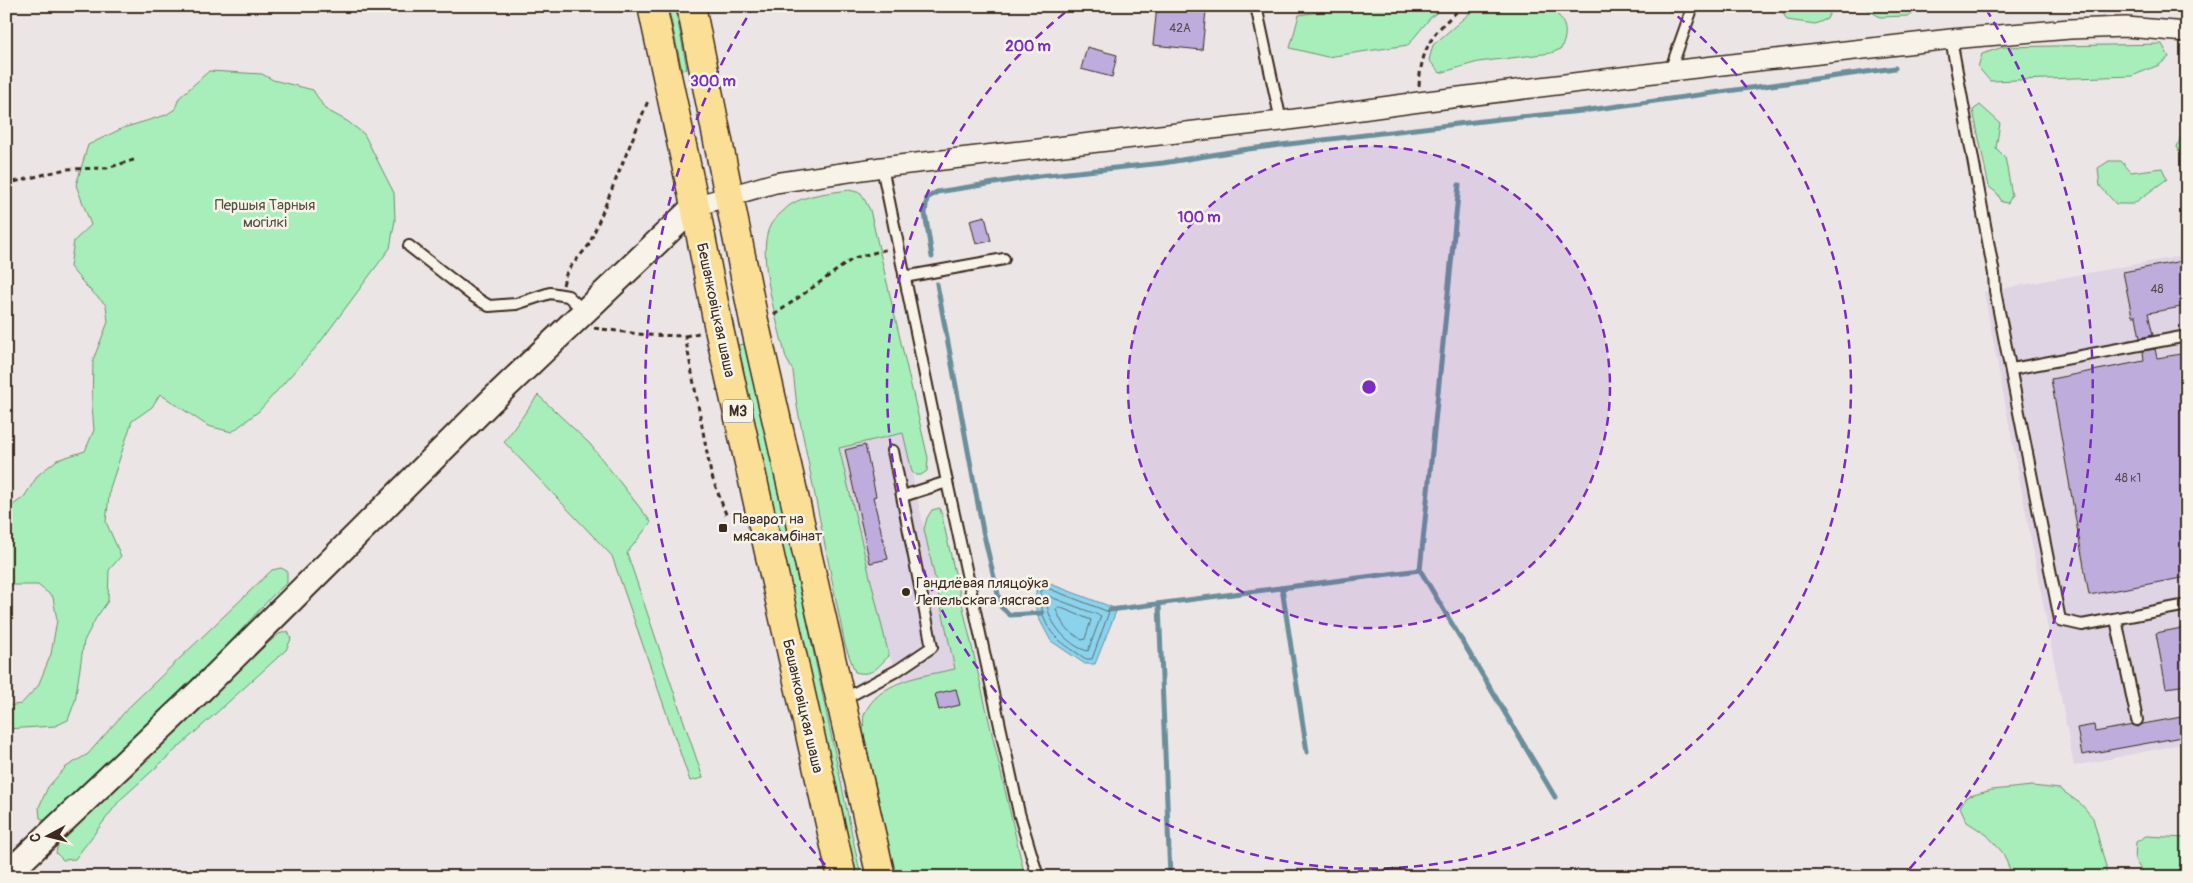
<svg xmlns="http://www.w3.org/2000/svg" width="2193" height="883" viewBox="0 0 2193 883" font-family="Pangolin,sans-serif">
	<style>
		.built { fill: #ded4e3 }
		.green { fill: #a7eeba; stroke: #718c6c }
		.water { fill: #8bd3ed; stroke: #6b8f9a }
		.lines { fill: none; stroke-linecap: round; stroke-linejoin: round }
		.shore { stroke: #5b6e71; stroke-width: 1 }
		.stream { stroke: #6b8f9a; stroke-width: 5 }
		.building { fill: #beacdc; stroke: #3b2a1e }
		.service-casing { stroke: #3b2a1e; stroke-width: 14 }
		.minor-casing { stroke: #3b2a1e; stroke-width: 22 }
		.tertiary-casing { stroke: #3b2a1e; stroke-width: 28 }
		.primary-casing { stroke: #3b2a1e; stroke-width: 31 }
		.path { stroke: #3b2a1e; stroke-width: 3; stroke-dasharray: 5 4; stroke-linecap: butt }
		.service { stroke: #f7f3e8; stroke-width: 10 }
		.minor { stroke: #f7f3e8; stroke-width: 19 }
		.tertiary { stroke: #f7f3e8; stroke-width: 24 }
		.primary { stroke: #fbdf96; stroke-width: 28 }
		.ring { fill: none; stroke: #7b2cbf; stroke-width: 2.5; stroke-dasharray: 9 6 }
		.poi-dot { fill: #3b2a1e; stroke: #f7f3e8; stroke-width: 2 }
		.labels { text-anchor: middle; stroke-width: 5; stroke-linejoin: round; paint-order: stroke }
		.number-label { font-size: 12px; fill: #5c4a4e }
		.shield { fill: #f7f3e8; stroke: #73665b; stroke-width: 1 }
		.shield-label { font-size: 14px; font-weight: bold; fill: #3b2a1e }
		.park-label { font-size: 15px; fill: #51513d; stroke: #f7f3e8 }
		.street-label { font-size: 15px; fill: #3b2a1e; stroke: #f7f3e8 }
		.poi-label { font-size: 15px; fill: #3b2a1e; stroke: #f7f3e8; text-anchor: start }
		.centre { fill: #7b2cbf; stroke: #f7f3e8; stroke-width: 2.5 }
		.ring-label { font-size: 15px; text-anchor: middle; font-weight: bold; fill: #7b2cbf; stroke: #f7f3e8; stroke-width: 5; stroke-linejoin: round; paint-order: stroke }
	</style>
	<rect width="100%" height="100%" fill="#ece5e6"/>
	<filter id="ink" filterUnits="userSpaceOnUse"><feTurbulence type="fractalNoise" baseFrequency=".02" numOctaves="2"/><feDisplacementMap in="SourceGraphic" scale="10" xChannelSelector="R" yChannelSelector="G"/><feConvolveMatrix kernelMatrix="1 2 1 2 8 2 1 2 1" color-interpolation-filters="sRGB"/></filter>
	<g filter="url(#ink)">
		<g class="built">
			<polygon points="2187,255 2187,743 2074,766 1984,292"/>
			<polygon points="903,433 955,669 901,681 898,670 889,656 839,448"/>
		</g>
		<g class="green">
			<polygon points="668,6 675,6 687,69 682,70"/>
			<polygon points="1357,6 1446,6 1431,17 1408,45 1327,57 1290,48 1299,15"/>
			<path d="M1478 6H1551C1564 22 1570 29 1561 49L1551 53 1478 62 1440 73 1429 60 1433 45Z"/>
			<polygon points="1779,6 1833,6 1827,19 1815,24 1787,20"/>
			<polygon points="1862,6 1931,6 1908,16 1880,17"/>
			<polygon points="2162,44 2169,57 2159,65 2132,76 1990,81 1978,67 1982,54 2003,47"/>
			<polygon points="209,71 262,74 273,80 313,90 325,109 347,121 364,134 394,193 395,220 390,248 318,345 259,411 232,432 208,426 160,394 152,407 132,421 110,488 106,522 121,556 109,570 108,601 96,618 84,641 75,701 68,720 55,726 6,729 6,706 21,704 38,686 51,654 57,620 53,597 38,585 6,585 6,544 8,542 6,510 24,497 38,475 57,460 85,451 94,430 92,406 93,360 108,322 106,305 87,287 70,267 74,241 91,225 76,185 88,145 123,128 166,115 175,109 179,98"/>
			<polygon points="1980,105 2000,123 1996,148 2005,157 2012,195 2008,203 2002,202 1997,193 1989,187 1973,110"/>
			<polygon points="2187,120 2187,165 2177,147"/>
			<polygon points="2109,161 2121,161 2131,172 2162,168 2167,179 2133,204 2116,204 2100,186 2098,168"/>
			<path d="M849 190 861 193 870 210 928 458 927 471 921 475H915L912 472 903 433 839 448 889 656C877 667 873 677 855 672L845 645 797 406 793 371 786 358C779 326 754 252 771 224 775 218 785 209 790 205 807 194 830 193 849 190Z"/>
			<polygon points="745,344 807,621 861,877 855,877 738,345"/>
			<polygon points="538,395 590,444 651,522 627,553 703,778 690,781 612,556 504,442"/>
			<path d="M940 508 1025 877H896L863 730C864 726 863 719 864 715 878 680 924 676 955 669L924 529 927 518 932 510Z"/>
			<polygon points="281,568 287,571 287,583 273,595 216,658 50,823 40,818 39,807 48,787 66,767 88,754 129,707 272,570"/>
			<polygon points="288,631 291,639 286,650 120,800 75,859 63,860 56,853 58,843 185,713 279,634"/>
			<polygon points="2032,786 2060,789 2081,804 2093,818 2106,867 2106,877 2013,877 2003,853 1987,835 1967,822 1960,807 1966,797 1992,790"/>
			<path d="M2146 836 2187 838V872C2171 871 2160 879 2144 875L2135 860 2136 842Z"/>
		</g>
		<polygon class="water" points="1045,582 1117,609 1095,664 1085,664 1051,641 1036,613 1036,588"/>
		<g class="lines">
			<g class="shore">
				<path d="M1047 588 1109 612 1092 659H1086C1056 639 1040 631 1041 591Z"/>
				<path d="M1048 596 1101 616 1088 651C1068 647 1042 617 1048 596Z"/>
				<polygon points="1059,607 1091,620 1085,639 1082,640 1065,628 1056,610"/>
			</g>
			<g class="stream">
				<polyline points="932,257 925,213 927,198 937,192 1039,176 1163,163 1248,149 1499,119 1582,111 1895,68"/>
				<polyline points="937,284 983,531 1001,607 1010,615 1042,613"/>
				<polyline points="1420,570 1459,185"/>
				<polyline points="1282,588 1307,752"/>
				<polyline points="1159,604 1170,877"/>
				<polyline points="1110,610 1420,570 1555,797"/>
			</g>
		</g>
		<g class="building">
			<polygon points="1157,6 1206,11 1202,50 1153,45"/>
			<polygon points="1087,47 1117,55 1112,77 1081,69"/>
			<polygon points="985,216 991,241 976,244 970,220"/>
			<polygon points="2187,260 2187,306 2148,313 2153,335 2140,338 2136,316 2132,316 2123,272"/>
			<polygon points="2155,349 2157,358 2187,353 2187,577 2089,595 2051,379 2144,361 2143,351"/>
			<polygon points="865,445 876,496 873,497 888,559 870,563 845,450"/>
			<polygon points="2187,627 2187,685 2166,688 2156,633"/>
			<polygon points="956,689 960,705 939,710 935,694"/>
			<polygon points="2187,716 2187,736 2082,755 2077,728 2094,725 2095,732 2133,725 2138,727 2143,724"/>
		</g>
		<g class="lines">
			<defs>
				<g id="service">
					<polyline points="1256,6 1281,121"/>
					<polyline points="1951,39 1994,274 1995,291 2060,620 2082,625 2187,605"/>
					<polyline points="1670,71 1693,6"/>
					<polyline points="882,167 947,482 1019,813 1038,877"/>
					<polyline points="409,246 473,296 489,306 516,304 550,293 568,296 585,312"/>
					<polyline points="904,277 1004,259"/>
					<polyline points="2012,369 2187,336"/>
					<polyline points="903,496 947,482"/>
					<polyline points="2116,619 2137,720"/>
					<polyline points="842,700 898,670 932,647 893,451"/>
				</g>
				<polyline id="minor" points="695,206 775,183 882,167 1281,121 1419,102 1670,71 1951,39 2070,29 2126,27 2187,32"/>
				<polyline id="tertiary" points="6,864 16,866 200,691 491,401 695,206"/>
				<g id="primary">
					<polyline points="652,6 695,206 719,329 842,877"/>
					<polyline points="691,6 754,321 881,877"/>
				</g>
			</defs>
			<use href="#service" class="service-casing"/>
			<use href="#minor" class="minor-casing"/>
			<use href="#tertiary" class="tertiary-casing"/>
			<use href="#primary" class="primary-casing"/>
			<g class="path">
				<path d="M1419 86C1421 47 1434 30 1464 6"/>
				<polyline points="6,184 66,169 107,168 137,159"/>
				<polyline points="563,285 567,271 589,245 648,101"/>
				<polyline points="774,315 854,258 888,249"/>
				<polyline points="594,328 647,335 685,336 711,474 727,517"/>
				<polyline points="685,336 699,333"/>
			</g>
			<use href="#service" class="service"/>
			<use href="#minor" class="minor"/>
			<use href="#tertiary" class="tertiary"/>
			<use href="#primary" class="primary"/>
		</g>
	</g>
	<circle cx="1369" cy="387" r="241" fill="#7b2cbf" fill-opacity=".12"/>
	<g class="ring">
		<circle cx="1369" cy="387" r="241"/>
		<path d="M1666 7A482 482 0 1 1 1072 7"/>
		<path d="M835 876A724 724 0 0 1 752 9M1986 9A724 724 0 0 1 1903 876"/>
	</g>
	<g class="poi-dot">
		<rect x="718" y="523" width="10" height="10" rx="2.5"/>
		<circle cx="906" cy="592" r="5"/>
	</g>
	<g class="labels">
		<g class="number-label">
			<text x="1180" y="32">42А</text>
			<text x="2157" y="293">48</text>
			<text x="2128" y="482">48 к1</text>
		</g>
		<rect class="shield" x="723" y="399.5" width="30" height="23" rx="4"/>
		<g class="shield-label">
			<text x="738" y="416">М3</text>
		</g>
		<g class="park-label">
			<text x="265" y="210">Першыя Тарныя<tspan x="265" dy="17">могілкі</tspan></text>
		</g>
		<g class="street-label">
			<text transform="translate(716 310) rotate(78)" y="5">Бешанковіцкая шаша</text>
			<text transform="translate(803 706) rotate(77)" y="5">Бешанковіцкая шаша</text>
		</g>
		<g class="poi-label">
			<text x="733" y="524">Паварот на<tspan x="733" dy="17">мясакамбінат</tspan></text>
			<text x="916" y="588">Гандлёвая пляцоўка<tspan x="916" dy="17">Лепельскага лясгаса</tspan></text>
		</g>
	</g>
	<circle cx="1369" cy="387" r="8" class="centre"/>
	<g class="ring-label">
		<text x="1028" y="51">200 m</text>
		<text x="713" y="86">300 m</text>
		<text x="1199" y="222">100 m</text>
	</g>
	<rect width="2193" height="883" fill="none" stroke="#f7f3e8" stroke-width="25"/>
	<rect x="12" y="12" width="2168" height="858" fill="none" stroke="#3b2a1e" stroke-width="2" filter="url(#ink)"/>
	<g transform="translate(48 836) rotate(263)" stroke="#f7f3e8" stroke-width="4" paint-order="stroke">
	<path d="M0-4L9 19L0 12L-9 19Z" fill="#3b2a1e"/>
	<text y="-8" font-size="14" font-weight="bold" text-anchor="middle" fill="#3b2a1e">С</text>
	</g>
</svg>
